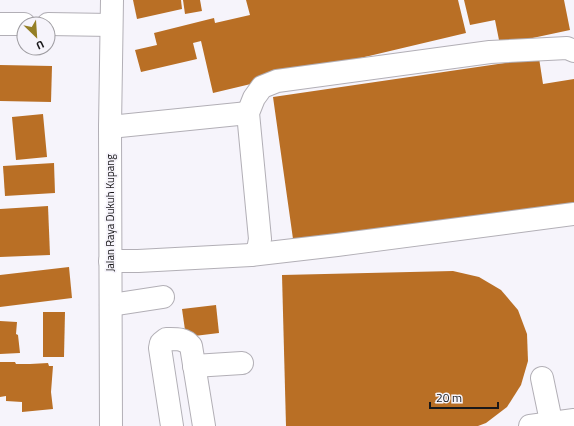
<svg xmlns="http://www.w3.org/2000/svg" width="574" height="426" viewBox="0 0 574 426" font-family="'Titillium Web',sans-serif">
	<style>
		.building { fill: #b96f25 }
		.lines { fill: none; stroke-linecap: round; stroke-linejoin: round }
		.minor-casing { stroke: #b2afb6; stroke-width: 24 }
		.minor { stroke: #fff; stroke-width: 22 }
		.labels { text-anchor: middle; stroke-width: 3.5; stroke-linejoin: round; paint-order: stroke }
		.street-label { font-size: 11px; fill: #19181a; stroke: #f6f4fb }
	</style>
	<rect width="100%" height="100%" fill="#f6f4fb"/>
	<g class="building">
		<polygon points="133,0 181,0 182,9 137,19"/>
		<polygon points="183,0 200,0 202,11 185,14"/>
		<polygon points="246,0 458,0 466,33 213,93 201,41 193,43 197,59 141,72 135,50 157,45 154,33 214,18 215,23 250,15"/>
		<polygon points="464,0 564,0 570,30 500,45 495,20 470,25"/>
		<polygon points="539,58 543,84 574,79 574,205 294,246 273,97"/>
		<polygon points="0,65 52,66 51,102 0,101"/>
		<polygon points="43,114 47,157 16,160 12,117"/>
		<polygon points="54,163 55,193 5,196 3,166"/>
		<polygon points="48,206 50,255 0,257 0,209"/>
		<polygon points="69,267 72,298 0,307 0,275"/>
		<polygon points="453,271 479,277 501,290 518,310 527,334 528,361 521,385 507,407 486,423 478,426 286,426 282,275"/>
		<polygon points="216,305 219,333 186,337 182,309"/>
		<polygon points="43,312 65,312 64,357 43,357"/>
		<polygon points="0,321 17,322 16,334 18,335 20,353 0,354"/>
		<polygon points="0,362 15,362 16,364 30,364 48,363 49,366 53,366 51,392 53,409 22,412 22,402 6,401 6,396 0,397"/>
	</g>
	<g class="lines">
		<defs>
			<g id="minor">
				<polyline points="0,24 24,24"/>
				<polyline points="48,24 111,25"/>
				<polyline points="110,127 248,113"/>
				<polyline points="251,255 337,245 574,214"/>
				<polyline points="110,261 138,261 251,255 258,250 260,239 248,113 254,98 262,87 277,81 490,52 567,48 574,51"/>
				<polyline points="111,305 163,297"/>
				<polyline points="194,366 242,363"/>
				<polyline points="542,378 552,426"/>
				<polyline points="111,426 110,127 112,0"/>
				<path d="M172 426 160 348 161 343 166 339C176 339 184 338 191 346L204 426"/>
				<polyline points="530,426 574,420"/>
			</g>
		</defs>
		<use href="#minor" class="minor-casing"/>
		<use href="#minor" class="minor"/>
	</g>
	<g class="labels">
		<g class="street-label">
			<text transform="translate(110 213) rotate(-90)" y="4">Jalan Raya Dukuh Kupang</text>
		</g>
	</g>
	<g transform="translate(36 36) rotate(155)"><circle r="19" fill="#f6f4fb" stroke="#9e9ca1"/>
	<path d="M0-3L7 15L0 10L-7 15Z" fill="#957f26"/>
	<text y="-6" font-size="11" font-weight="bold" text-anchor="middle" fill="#19181a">U</text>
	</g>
	<path d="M430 402v6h68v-6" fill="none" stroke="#19181a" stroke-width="2"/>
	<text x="436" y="402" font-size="12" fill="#19181a" stroke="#f6f4fb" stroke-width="3" paint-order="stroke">20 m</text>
</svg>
